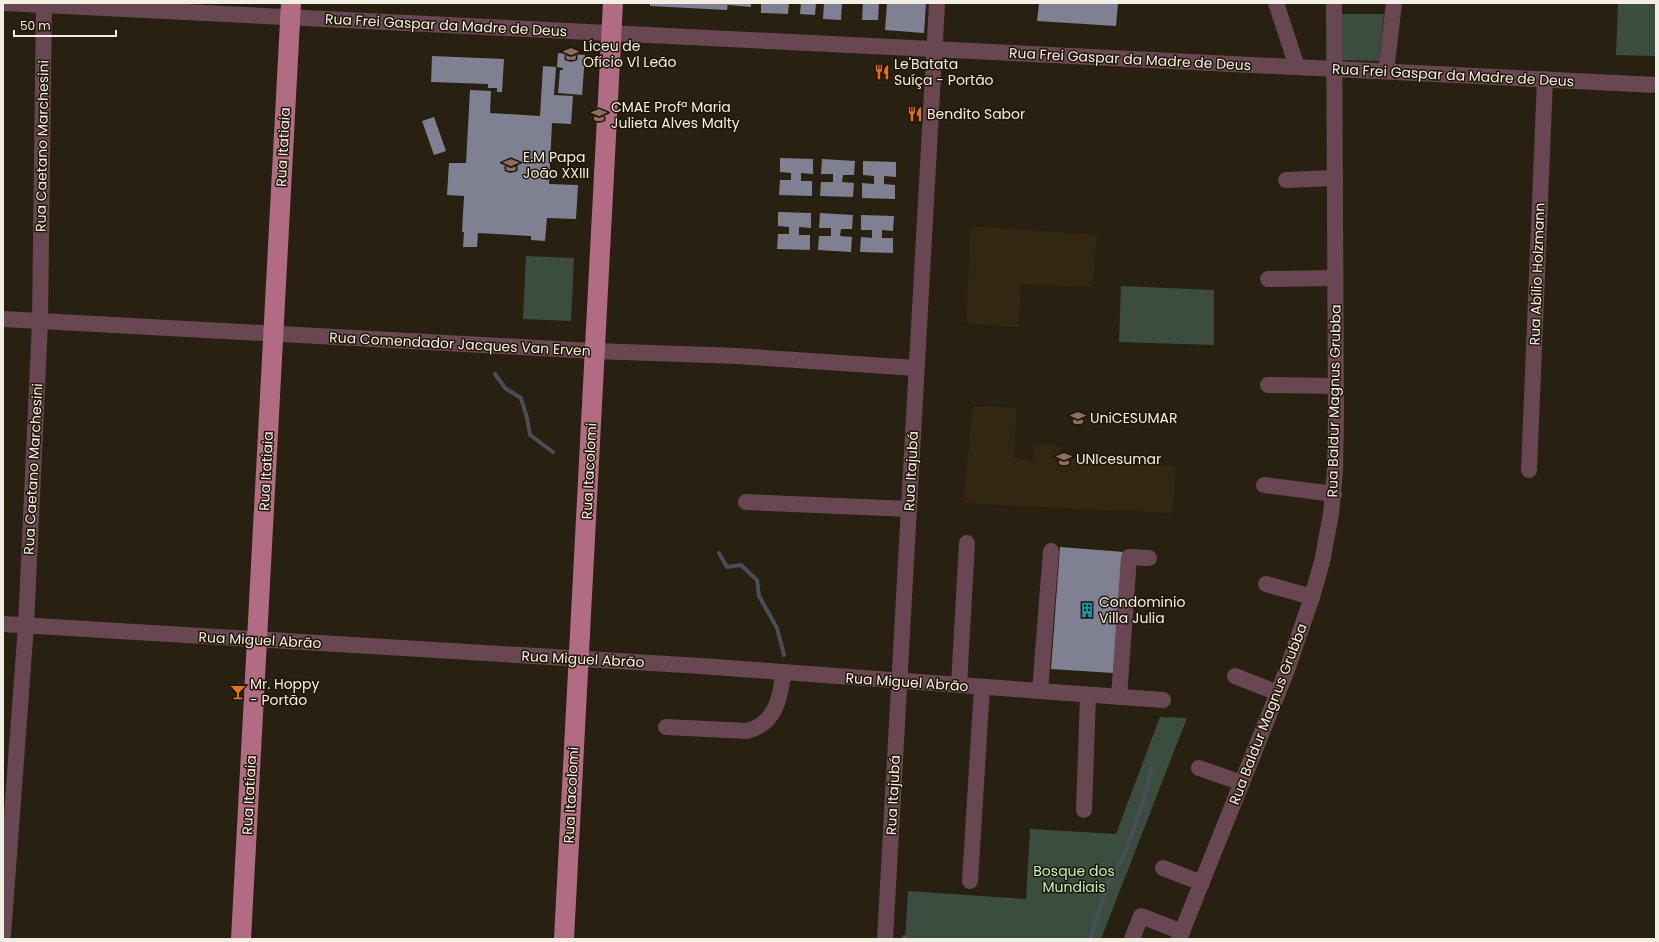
<svg xmlns="http://www.w3.org/2000/svg" width="1659" height="942" viewBox="0 0 1659 942" font-family="Poppins,sans-serif">
	<style>
		.built { fill: #332711 }
		.green { fill: #3b4d3f }
		.lines { fill: none; stroke-linecap: round; stroke-linejoin: round }
		.stream { stroke: #4a4e5b; stroke-width: 4 }
		.building { fill: #808093 }
		.minor { stroke: #694752; stroke-width: 16 }
		.major { stroke: #b16b82; stroke-width: 20 }
		.labels { text-anchor: middle; stroke-width: 3; stroke-linejoin: round; paint-order: stroke }
		.street-label { font-size: 14px; fill: #f3eee4; stroke: #1f1607 }
		.poi-label { font-size: 14px; fill: #f3eee4; stroke: #1f1607; text-anchor: start }
		.park-label { font-size: 14px; fill: #bdf3c7; stroke: #1f1607 }
	</style>
	<rect width="100%" height="100%" fill="#282010"/>
	<g class="built">
		<polygon points="971,226 1097,235 1092,287 1021,284 1019,327 966,323"/>
		<polygon points="973,406 1016,408 1015,458 1035,461 1034,445 1059,445 1060,457 1176,466 1172,513 963,503"/>
	</g>
	<g class="green">
		<polygon points="1618,3 1656,3 1656,56 1616,55"/>
		<polygon points="1341,14 1384,14 1379,61 1342,60"/>
		<polygon points="526,256 574,258 571,321 523,319"/>
		<polygon points="1121,286 1214,290 1214,345 1119,342"/>
		<polygon points="1160,717 1187,718 1101,939 905,939 908,891 1026,899 1030,829 1116,834"/>
	</g>
	<g class="lines">
		<g class="stream">
			<polyline points="495,374 505,388 521,398 527,418 530,435 553,452"/>
			<polyline points="719,553 727,567 741,565 757,580 759,596 777,628 784,655"/>
			<polyline points="904,937 906,939"/>
			<polyline points="1090,939 1108,883 1125,853 1144,799 1151,769"/>
		</g>
	</g>
	<g class="building">
		<polygon points="650,3 728,3 727,10 650,6"/>
		<polygon points="728,3 751,3 751,7 728,5"/>
		<polygon points="761,3 789,3 788,14 761,13"/>
		<polygon points="801,3 816,3 815,15 800,14"/>
		<polygon points="824,3 842,3 841,20 823,19"/>
		<polygon points="863,3 879,3 878,20 862,20"/>
		<polygon points="887,3 926,3 924,33 885,30"/>
		<polygon points="1039,3 1118,3 1116,26 1037,21"/>
		<polygon points="558,53 585,55 582,95 558,93 560,70 563,70 563,68 557,67"/>
		<polygon points="432,56 504,59 502,92 497,92 497,88 488,88 488,84 431,82"/>
		<polygon points="543,66 556,67 554,95 573,96 571,124 552,123 549,184 578,185 576,219 547,218 545,241 531,240 531,236 478,233 477,247 463,247 464,232 462,232 464,196 447,195 449,163 466,163 470,90 491,91 490,113 540,116"/>
		<polygon points="434,117 446,151 434,155 422,121"/>
		<polygon points="780,158 813,159 813,174 801,173 801,181 812,181 812,196 779,195 780,180 791,180 791,173 780,172"/>
		<polygon points="822,159 855,161 854,175 843,175 842,182 854,183 853,197 820,196 821,182 833,182 833,174 821,174"/>
		<polygon points="863,161 896,162 896,177 884,176 884,184 895,185 895,199 862,198 862,183 874,184 874,176 863,175"/>
		<polygon points="778,212 811,213 811,228 799,227 799,235 810,235 810,250 777,249 778,234 789,234 789,227 778,226"/>
		<polygon points="820,213 853,215 852,229 841,229 840,236 852,237 851,252 818,250 819,236 831,236 831,228 819,228"/>
		<polygon points="861,215 894,216 893,231 882,230 882,238 893,238 893,253 860,252 861,237 872,238 872,230 861,230"/>
		<polygon points="1060,547 1124,552 1113,673 1051,669"/>
	</g>
	<g class="lines">
		<g class="minor">
			<polyline points="4,3 1656,85"/>
			<polyline points="1276,3 1297,67"/>
			<polyline points="1386,71 1394,3"/>
			<polyline points="1286,180 1335,178"/>
			<polyline points="1268,279 1335,278"/>
			<polyline points="3,319 595,351 737,356 916,368"/>
			<polyline points="1268,385 1336,386"/>
			<polyline points="1529,470 1545,79"/>
			<polyline points="1264,485 1334,494"/>
			<polyline points="746,502 909,509"/>
			<polyline points="1266,584 1312,597"/>
			<polyline points="3,624 701,666 1163,700"/>
			<polyline points="1235,676 1278,693"/>
			<polyline points="959,685 967,543"/>
			<polyline points="1040,691 1051,551"/>
			<polyline points="1119,697 1129,557 1149,558"/>
			<path d="M666 727 747 731C775 724 781 698 783 672"/>
			<polyline points="1199,768 1242,783"/>
			<polyline points="1084,810 1088,695"/>
			<polyline points="1163,868 1202,883"/>
			<polyline points="970,881 982,687"/>
			<polyline points="3,935 26,626 40,322 44,3"/>
			<polyline points="885,939 937,3"/>
			<polyline points="1132,939 1141,916 1182,932"/>
			<polyline points="1179,939 1287,670 1312,597 1322,562 1331,514 1335,470 1336,419 1334,3"/>
		</g>
		<g class="major">
			<polyline points="241,939 291,3"/>
			<polyline points="564,939 613,3"/>
		</g>
	</g>
	<defs>
		<symbol id="school-bare" viewBox="-9 -9 18 18"><path d="M0-5L7-2L0 1L-7-2ZM-4 1L0 2.5L4 1V4Q0 6-4 4Z" fill="#8d6e63" stroke="#1f1607" stroke-width="2.5" paint-order="stroke"/></symbol>
		<symbol id="restaurant-bare" viewBox="-9 -9 18 18"><path d="M-5-6h1v4h1v-4h1v4h1v-4h1v5L-1.5 .5V6h-2V.5L-5-1ZM5-6V6H3V1.5H1.5Q1.5-4 5-6Z" fill="#e8710a" stroke="#1f1607" stroke-width="2.5" paint-order="stroke"/></symbol>
		<symbol id="university-bare" viewBox="-9 -9 18 18"><path d="M0-5L7-2L0 1L-7-2ZM-4 1L0 2.5L4 1V4Q0 6-4 4Z" fill="#8d6e63" stroke="#1f1607" stroke-width="2.5" paint-order="stroke"/></symbol>
		<symbol id="building-bare" viewBox="-9 -9 18 18"><path d="M-4-6H4V6H1V3H-1V6H-4ZM-2.5-4.3h1.7v1.8h-1.7ZM.8-4.3h1.7v1.8H.8ZM-2.5-1h1.7V.8h-1.7ZM.8-1h1.7V.8H.8Z" fill="#0f9aa8" stroke="#1f1607" stroke-width="2.5" paint-order="stroke"/></symbol>
		<symbol id="bar-bare" viewBox="-9 -9 18 18"><path d="M-6-5H6L.8 .8V4.5H3.5V6h-7V4.5H-.8V.8Z" fill="#e8710a" stroke="#1f1607" stroke-width="2.5" paint-order="stroke"/></symbol>
	</defs>
	<g fill-rule="evenodd">
		<use href="#school-bare" x="560" y="43" width="22" height="22"/>
		<use href="#restaurant-bare" x="871" y="61" width="22" height="22"/>
		<use href="#restaurant-bare" x="904" y="103" width="22" height="22"/>
		<use href="#school-bare" x="588" y="104" width="22" height="22"/>
		<use href="#school-bare" x="500" y="154" width="22" height="22"/>
		<use href="#university-bare" x="1067" y="407" width="22" height="22"/>
		<use href="#school-bare" x="1053" y="448" width="22" height="22"/>
		<use href="#building-bare" x="1076" y="599" width="22" height="22"/>
		<use href="#bar-bare" x="227" y="681" width="22" height="22"/>
	</g>
	<g class="labels">
		<g class="street-label">
			<text transform="translate(446 25) rotate(3)" y="5">Rua Frei Gaspar da Madre de Deus</text>
			<text transform="translate(1130 59) rotate(3)" y="5">Rua Frei Gaspar da Madre de Deus</text>
			<text transform="translate(1453 75) rotate(3)" y="5">Rua Frei Gaspar da Madre de Deus</text>
			<text transform="translate(42 146) rotate(-89)" y="5">Rua Caetano Marchesini</text>
			<text transform="translate(283 147) rotate(-87)" y="5">Rua Itatiaia</text>
			<text transform="translate(1537 274) rotate(-88)" y="5">Rua Abílio Holzmann</text>
			<text transform="translate(460 344) rotate(3)" y="5">Rua Comendador Jacques Van Erven</text>
			<text transform="translate(1334 401) rotate(-89)" y="5">Rua Baldur Magnus Grubba</text>
			<text transform="translate(33 469) rotate(-87)" y="5">Rua Caetano Marchesini</text>
			<text transform="translate(266 471) rotate(-87)" y="5">Rua Itatiaia</text>
			<text transform="translate(589 471) rotate(-87)" y="5">Rua Itacolomi</text>
			<text transform="translate(911 471) rotate(-87)" y="5">Rua Itajubá</text>
			<text transform="translate(260 640) rotate(3)" y="5">Rua Miguel Abrão</text>
			<text transform="translate(583 659) rotate(3)" y="5">Rua Miguel Abrão</text>
			<text transform="translate(907 682) rotate(4)" y="5">Rua Miguel Abrão</text>
			<text transform="translate(1268 714) rotate(-69)" y="5">Rua Baldur Magnus Grubba</text>
			<text transform="translate(249 795) rotate(-87)" y="5">Rua Itatiaia</text>
			<text transform="translate(571 795) rotate(-87)" y="5">Rua Itacolomi</text>
			<text transform="translate(893 795) rotate(-87)" y="5">Rua Itajubá</text>
		</g>
		<g class="poi-label">
			<text x="583" y="51">Líceu de<tspan x="583" dy="16">Ofício Vl Leão</tspan></text>
			<text x="894" y="69">Le'Batata<tspan x="894" dy="16">Suíça - Portão</tspan></text>
			<text x="611" y="112">CMAE Profª Maria<tspan x="611" dy="16">Julieta Alves Malty</tspan></text>
			<text x="927" y="119">Bendito Sabor</text>
			<text x="523" y="162">E.M Papa<tspan x="523" dy="16">João XXIII</tspan></text>
			<text x="1090" y="423">UniCESUMAR</text>
			<text x="1076" y="464">UNIcesumar</text>
			<text x="1099" y="607">Condominio<tspan x="1099" dy="16">Villa Julia</tspan></text>
			<text x="250" y="689">Mr. Hoppy<tspan x="250" dy="16">- Portão</tspan></text>
		</g>
		<g class="park-label">
			<text x="1074" y="876">Bosque dos<tspan x="1074" dy="16">Mundiais</tspan></text>
		</g>
	</g>
	<rect width="1659" height="942" fill="none" stroke="#f3eee4" stroke-width="8"/>
	<path d="M14 30v6h102v-6" fill="none" stroke="#f3eee4" stroke-width="2"/>
	<text x="20" y="30" font-size="12" fill="#f3eee4" stroke="#1f1607" stroke-width="3" paint-order="stroke">50 m</text>
</svg>
